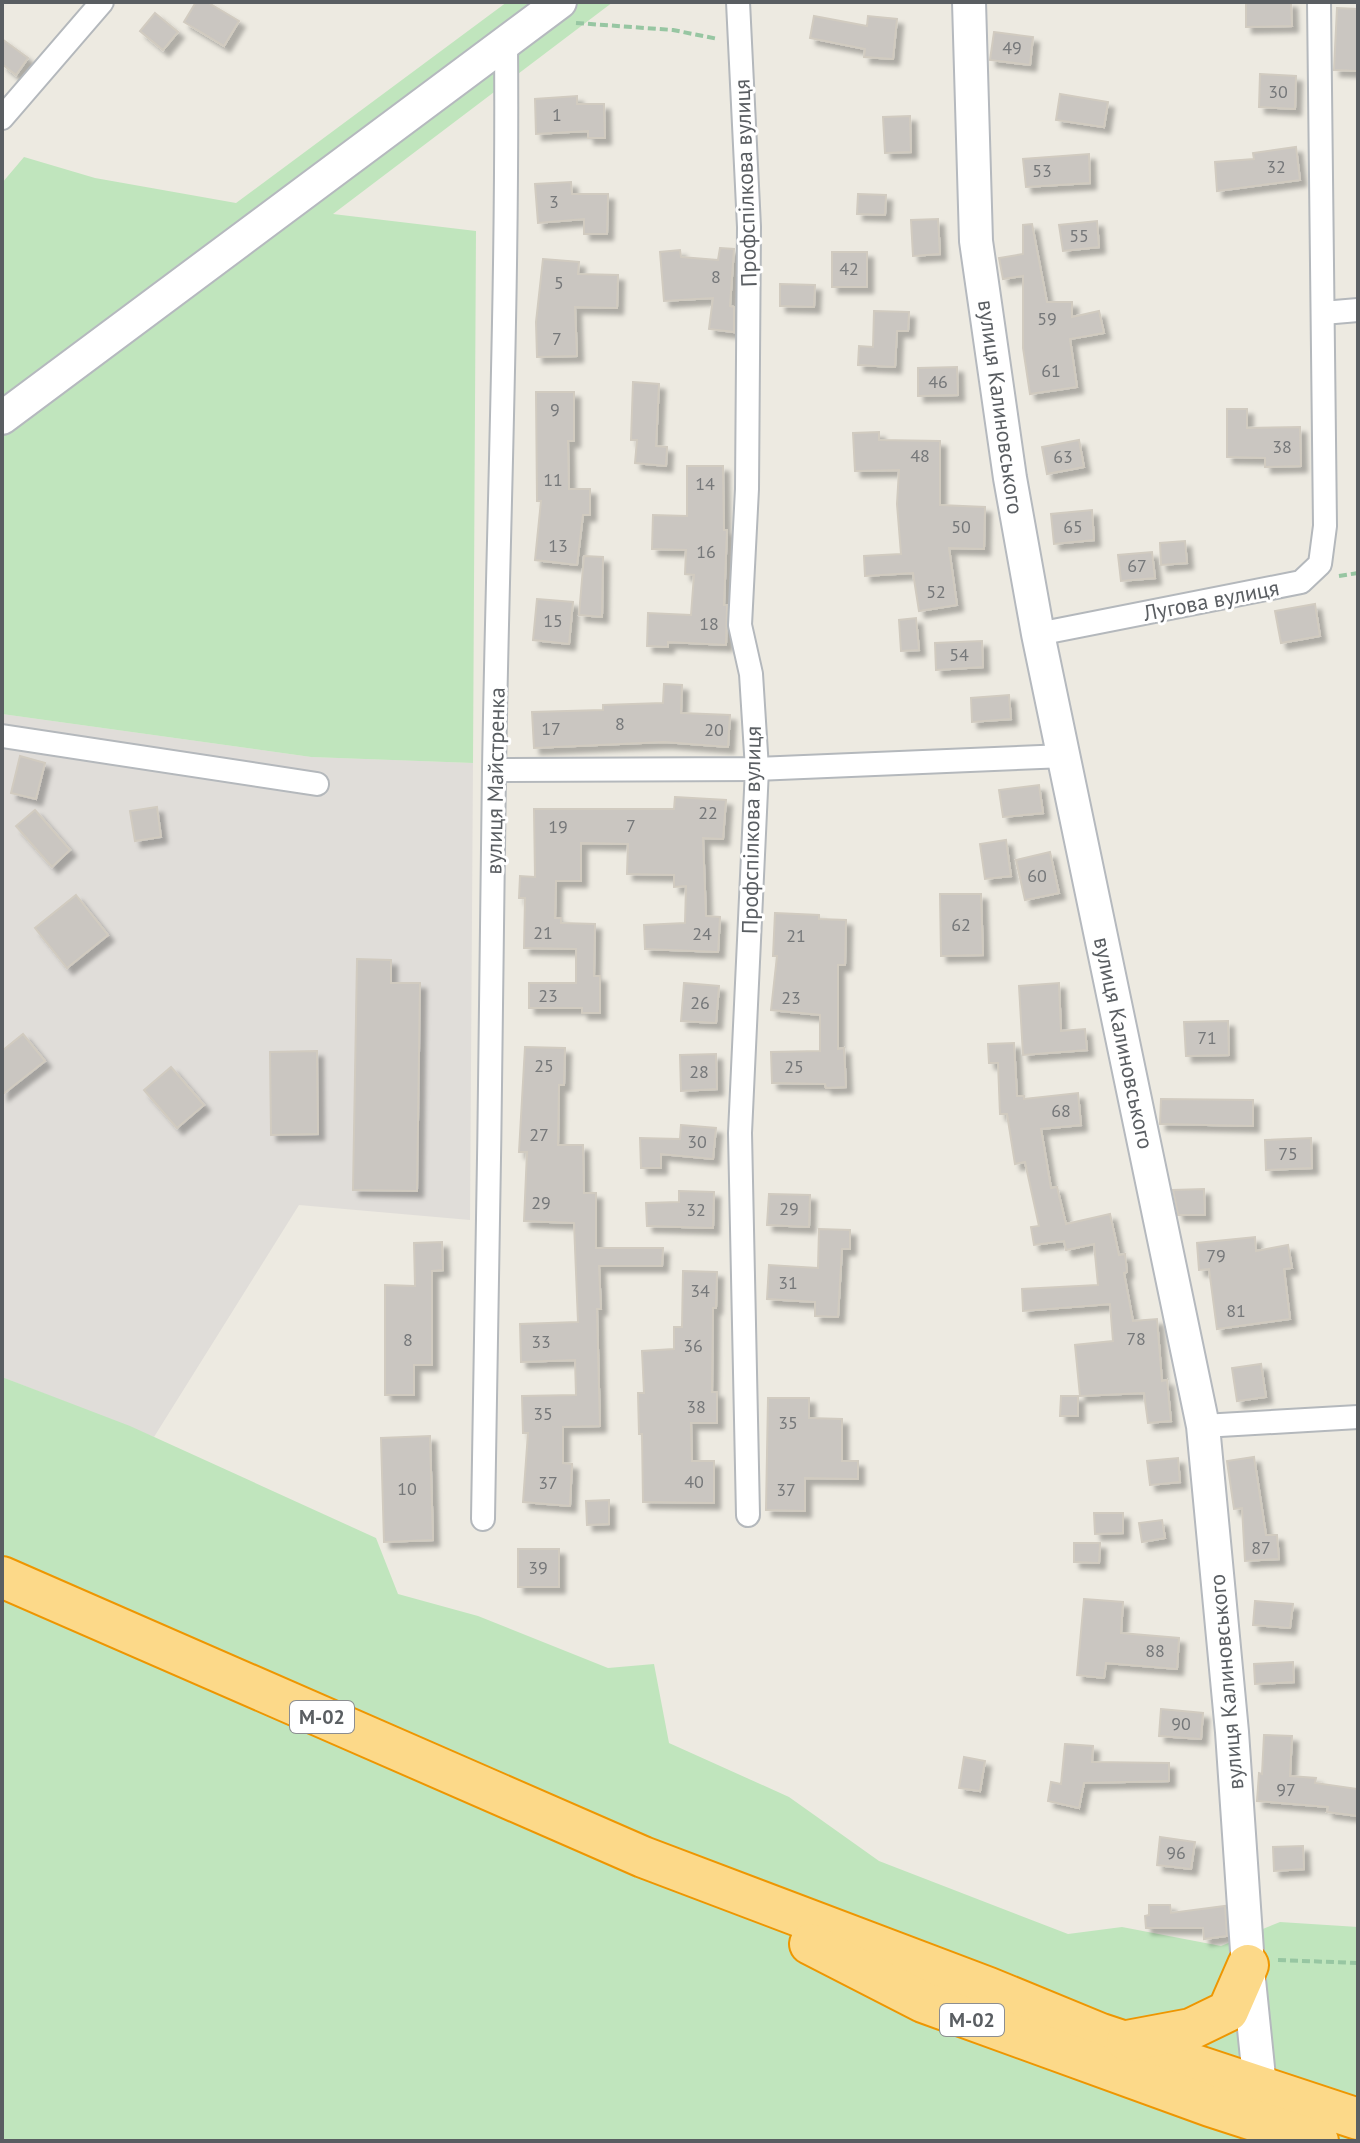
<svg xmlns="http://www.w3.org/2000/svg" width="1360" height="2143" viewBox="0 0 1360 2143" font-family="'PT Sans',sans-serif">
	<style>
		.industrial { fill: #e0ddd9 }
		.green { fill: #c0e5bd }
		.building { fill: #cac6c1; stroke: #d1cbc0; stroke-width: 2; filter: url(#shadow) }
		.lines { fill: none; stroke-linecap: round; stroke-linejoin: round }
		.street-casing { stroke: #b4b8bc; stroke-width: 26 }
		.secondary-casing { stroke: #b5b9be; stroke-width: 36 }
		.highway-casing { stroke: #ee9601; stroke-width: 44 }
		.path { stroke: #97c6a2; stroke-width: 4; stroke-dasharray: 8 4; stroke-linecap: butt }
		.street { stroke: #fff; stroke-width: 22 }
		.secondary { stroke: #fff; stroke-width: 32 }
		.highway { stroke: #fcd989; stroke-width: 40 }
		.labels { text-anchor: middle; stroke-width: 6; stroke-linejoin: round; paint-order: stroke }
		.number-label { font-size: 18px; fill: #76787a }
		.shield { fill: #fff; stroke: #8c8e91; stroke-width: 2 }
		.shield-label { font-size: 20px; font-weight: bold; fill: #5a5e62 }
		.street-label { font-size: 22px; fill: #5a5e62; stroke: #fff }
	</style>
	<defs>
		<filter id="shadow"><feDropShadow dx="6" dy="6" stdDeviation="2" flood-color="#0004"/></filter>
	</defs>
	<rect width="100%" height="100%" fill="#edeae1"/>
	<polygon class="industrial" points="2,714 311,757 473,763 470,1220 299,1205 154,1437 2,1377"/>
	<g class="green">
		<polygon points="507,2 613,2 333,214 476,231 473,763 311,757 2,714 2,183 24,157 95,178 236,203"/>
		<polygon points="2,1377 130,1426 376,1538 398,1594 478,1616 608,1668 654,1664 669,1743 789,1797 879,1861 1068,1934 1122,1927 1221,1946 1280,1922 1358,1927 1358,2141 2,2141"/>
	</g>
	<g class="building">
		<polygon points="196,2 207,2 239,21 224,46 184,22"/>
		<polygon points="1246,2 1291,2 1292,26 1246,27"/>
		<polygon points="1337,8 1358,9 1358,71 1334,70"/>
		<polygon points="155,13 178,32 163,50 140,31"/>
		<polygon points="814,16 867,26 868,16 897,19 893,59 864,57 865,49 810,38"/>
		<polygon points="994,32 1033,37 1030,65 990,60"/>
		<polygon points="2,39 28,58 16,75 2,64"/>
		<polygon points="1260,74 1296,76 1295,109 1259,107"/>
		<polygon points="1060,94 1108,102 1104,127 1056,120"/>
		<polygon points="577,96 577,104 604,104 605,138 588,138 588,131 536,134 535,99"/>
		<polygon points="910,116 911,152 885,153 883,117"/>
		<polygon points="1296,147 1300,180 1217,191 1215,162 1254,159 1253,153"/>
		<polygon points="1089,154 1090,183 1026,187 1023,159"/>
		<polygon points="571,182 572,194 608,194 607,234 584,234 584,219 538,223 535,184"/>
		<polygon points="858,194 886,195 885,215 857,214"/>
		<polygon points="938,219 940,254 913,256 911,220"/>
		<polygon points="1097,221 1099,247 1063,251 1059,225"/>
		<polygon points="1032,224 1047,302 1072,302 1072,317 1099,311 1104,333 1070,339 1077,387 1030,394 1023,348 1023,276 1003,279 999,258 1023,254 1023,225"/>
		<polygon points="720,248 734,249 730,306 734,307 734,332 709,329 713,298 664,301 660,252 680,250 681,257 718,260"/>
		<rect x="832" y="252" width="35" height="35"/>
		<polygon points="543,259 579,262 578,274 618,275 617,308 575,307 577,356 537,357 536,322"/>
		<polygon points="780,284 815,285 814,307 780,306"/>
		<polygon points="874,311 909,312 908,331 897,331 895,367 858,365 859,346 873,347"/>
		<polygon points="957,367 958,395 918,396 918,368"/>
		<polygon points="633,382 659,384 656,446 667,447 666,466 635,463 637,440 631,440"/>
		<polygon points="536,392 574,392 574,441 568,441 569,489 590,489 590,515 583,515 577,565 535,560 541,501 537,501"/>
		<polygon points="1227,409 1247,409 1247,428 1300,427 1301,466 1265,467 1265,458 1227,457"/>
		<polygon points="879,432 879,440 940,441 940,505 985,507 984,549 949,548 957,605 919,611 913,573 865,576 864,556 901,554 897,504 899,470 855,471 853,433"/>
		<polygon points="1079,440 1084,467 1047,474 1042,447"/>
		<polygon points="687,466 723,466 724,530 727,530 724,605 727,605 726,645 668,642 668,647 647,646 648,613 691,615 694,575 685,574 686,550 652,549 653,515 687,516"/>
		<polygon points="1092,510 1094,540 1054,544 1051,514"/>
		<polygon points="1185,541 1187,563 1161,565 1160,543"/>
		<polygon points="1152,552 1155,578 1121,581 1118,555"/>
		<polygon points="584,556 603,557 602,617 579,615"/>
		<polygon points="537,599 573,602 569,644 533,640"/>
		<polygon points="1315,604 1320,636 1281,643 1275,611"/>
		<polygon points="916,618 919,650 901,651 899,620"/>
		<polygon points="982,641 983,667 936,670 935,643"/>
		<polygon points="664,684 682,685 681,713 730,715 728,747 664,742 534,748 532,712 603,710 603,705 663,703"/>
		<polygon points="1009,695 1011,719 972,722 971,698"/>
		<polygon points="20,756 45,763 36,799 11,793"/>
		<polygon points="1039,785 1043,813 1003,817 999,790"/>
		<polygon points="675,797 726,800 723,839 703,838 706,916 720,917 718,952 645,949 644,925 685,923 686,886 674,887 674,875 627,874 628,844 581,843 581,881 556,881 555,918 561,918 561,923 595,924 594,976 600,976 600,1013 582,1013 582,1008 529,1008 529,983 576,983 576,949 524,948 525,898 519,898 520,876 535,877 534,809 674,809"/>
		<polygon points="157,807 161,837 135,841 130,811"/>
		<polygon points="35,810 70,850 52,867 16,826"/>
		<polygon points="1006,840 1011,876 985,879 980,844"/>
		<polygon points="1050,852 1059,893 1025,900 1016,860"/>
		<polygon points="940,894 981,894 983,955 941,956"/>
		<polygon points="76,895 108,935 67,968 35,928"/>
		<polygon points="775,913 819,915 819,919 846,920 845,965 838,965 838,1049 844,1048 846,1087 826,1088 825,1084 772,1083 771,1052 820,1051 820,1015 771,1010 777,956 773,956"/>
		<polygon points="357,959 391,960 391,983 420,983 417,1191 353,1190"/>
		<polygon points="684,983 719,986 716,1023 681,1021"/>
		<polygon points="1059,983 1061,1031 1085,1029 1087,1050 1023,1055 1019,986"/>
		<polygon points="1228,1021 1229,1055 1186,1056 1184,1022"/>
		<polygon points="23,1034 45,1061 2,1095 2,1051"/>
		<polygon points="1014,1043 1017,1096 1024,1096 1024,1099 1078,1093 1081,1125 1041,1129 1051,1188 1057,1187 1066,1224 1110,1214 1119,1255 1125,1254 1127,1272 1124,1273 1133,1321 1157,1319 1162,1381 1167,1380 1171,1421 1148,1423 1144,1393 1080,1396 1075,1345 1113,1341 1110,1304 1023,1311 1022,1289 1098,1285 1094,1244 1066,1250 1064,1241 1034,1245 1031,1227 1039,1226 1025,1162 1015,1164 1007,1114 1000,1114 998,1063 989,1063 988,1044"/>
		<polygon points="525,1047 565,1048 564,1085 559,1085 558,1145 583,1145 584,1193 596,1193 596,1248 663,1248 662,1266 599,1266 601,1309 597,1309 600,1426 563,1427 563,1463 572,1464 570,1506 523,1502 528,1433 523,1433 522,1396 576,1395 575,1360 521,1362 520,1324 578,1322 574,1223 524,1221 527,1152 519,1152"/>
		<polygon points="317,1051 318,1134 271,1135 270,1052"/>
		<polygon points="716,1054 717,1089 681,1091 680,1055"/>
		<polygon points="171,1067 204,1105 177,1128 144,1090"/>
		<polygon points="1161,1099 1253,1100 1253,1126 1160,1124"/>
		<polygon points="681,1125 716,1128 713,1159 661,1154 661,1168 641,1168 640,1138 680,1139"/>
		<polygon points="1311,1138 1312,1168 1266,1170 1265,1140"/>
		<polygon points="1204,1189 1205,1215 1178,1215 1173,1190"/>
		<polygon points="679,1191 714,1192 713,1228 647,1226 646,1203 679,1202"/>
		<polygon points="769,1194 810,1195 809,1227 767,1225"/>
		<polygon points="819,1229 850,1230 850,1249 842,1249 838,1317 815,1316 815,1302 767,1299 769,1265 818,1268"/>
		<polygon points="1255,1237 1256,1251 1288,1245 1292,1268 1284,1269 1290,1319 1217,1329 1209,1269 1199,1270 1197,1243"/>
		<polygon points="442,1242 443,1270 432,1271 432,1365 414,1365 414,1395 385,1395 385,1285 415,1286 414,1243"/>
		<polygon points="683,1271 717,1272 716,1308 713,1308 712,1392 717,1392 717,1423 691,1423 692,1461 714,1461 714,1503 643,1502 642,1434 639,1434 638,1393 644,1393 642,1351 674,1349 674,1327 682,1327"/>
		<polygon points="1261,1364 1266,1397 1237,1401 1232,1368"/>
		<polygon points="1061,1396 1078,1396 1078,1416 1060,1416"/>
		<polygon points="768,1398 809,1398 809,1418 842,1419 842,1461 858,1461 858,1479 805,1478 805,1511 766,1510"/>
		<polygon points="430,1436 433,1540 384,1542 381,1438"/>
		<polygon points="1254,1457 1266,1535 1277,1535 1279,1559 1245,1561 1242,1508 1234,1509 1227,1461"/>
		<polygon points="1178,1458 1180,1482 1150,1485 1147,1461"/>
		<polygon points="609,1500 609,1524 587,1525 586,1501"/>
		<polygon points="1094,1513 1123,1513 1123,1533 1095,1534"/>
		<polygon points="1162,1520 1165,1538 1142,1542 1139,1523"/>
		<polygon points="1074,1543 1100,1543 1099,1563 1074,1562"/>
		<rect x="518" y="1549" width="41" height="38"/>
		<polygon points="1084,1599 1123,1602 1121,1633 1179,1638 1177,1669 1106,1663 1104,1678 1077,1675"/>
		<polygon points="1255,1601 1293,1604 1290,1628 1253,1625"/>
		<polygon points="1293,1662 1294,1682 1255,1684 1254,1664"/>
		<polygon points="1161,1709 1203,1713 1201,1739 1159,1736"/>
		<polygon points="1264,1735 1292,1736 1290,1776 1316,1778 1315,1783 1358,1789 1358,1816 1327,1812 1328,1807 1257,1801 1259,1773 1262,1774"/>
		<polygon points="1065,1744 1093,1746 1092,1762 1169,1763 1169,1781 1084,1783 1079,1808 1048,1801 1051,1782 1061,1784"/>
		<polygon points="964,1757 985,1761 980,1791 959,1788"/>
		<polygon points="1160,1837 1195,1842 1191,1869 1157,1865"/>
		<polygon points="1303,1846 1304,1869 1274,1871 1273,1847"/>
		<polygon points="1149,1905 1170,1905 1171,1913 1225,1906 1227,1936 1204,1939 1203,1928 1146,1928 1145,1916 1149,1915"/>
	</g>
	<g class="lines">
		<defs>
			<g id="street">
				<polyline points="738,2 749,227 747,489 740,625 751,674 757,769 740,1133 748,1515"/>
				<polyline points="2,118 102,2"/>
				<polyline points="1323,313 1358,310"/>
				<polyline points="1038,634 1301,582 1320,564 1325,526 1319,2"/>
				<polyline points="2,736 317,784"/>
				<polyline points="494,770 757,769 1065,756"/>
				<polyline points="1203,1426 1358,1417"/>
				<path d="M483 1519C489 1269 490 1020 494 770 498 528 508 285 506 43"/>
			</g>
			<g id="secondary">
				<polyline points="969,2 976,241 1010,478 1038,634 1203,1426 1232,1732 1249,1980 1260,2087"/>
				<polyline points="2,418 560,2"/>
			</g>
			<g id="highway">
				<polyline points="2,1577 643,1857 989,1988 1101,2034 1358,2119"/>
				<polyline points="810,1944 923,2002 1210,2106 1318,2141"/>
				<polyline points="1127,2041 1191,2029 1228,2011 1248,1965"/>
			</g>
		</defs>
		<use href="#street" class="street-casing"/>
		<use href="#secondary" class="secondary-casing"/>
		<use href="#highway" class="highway-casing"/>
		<g class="path">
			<polyline points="576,23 673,30 718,39"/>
			<polyline points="1339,576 1358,573"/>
			<polyline points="1278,1960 1358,1963"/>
		</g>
		<use href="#street" class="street"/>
		<use href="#secondary" class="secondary"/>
		<use href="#highway" class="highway"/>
	</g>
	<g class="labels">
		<g class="number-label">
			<text x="1012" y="54">49</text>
			<text x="1278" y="98">30</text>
			<text x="557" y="121">1</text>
			<text x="1276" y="173">32</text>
			<text x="1042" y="177">53</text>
			<text x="554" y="208">3</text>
			<text x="1079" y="242">55</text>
			<text x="849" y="275">42</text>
			<text x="716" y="283">8</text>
			<text x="559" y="289">5</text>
			<text x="1047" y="325">59</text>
			<text x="557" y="345">7</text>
			<text x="1051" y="377">61</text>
			<text x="938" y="388">46</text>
			<text x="555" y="416">9</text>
			<text x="1282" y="453">38</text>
			<text x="920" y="462">48</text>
			<text x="1063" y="463">63</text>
			<text x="553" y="486">11</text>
			<text x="705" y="490">14</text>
			<text x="961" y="533">50</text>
			<text x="1073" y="533">65</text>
			<text x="558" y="552">13</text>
			<text x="706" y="558">16</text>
			<text x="1137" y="572">67</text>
			<text x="936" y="598">52</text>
			<text x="553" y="627">15</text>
			<text x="709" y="630">18</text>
			<text x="959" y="661">54</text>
			<text x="620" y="730">8</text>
			<text x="551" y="735">17</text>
			<text x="714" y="736">20</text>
			<text x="708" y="819">22</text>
			<text x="631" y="832">7</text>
			<text x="558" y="833">19</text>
			<text x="1037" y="882">60</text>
			<text x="961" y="931">62</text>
			<text x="543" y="939">21</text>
			<text x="702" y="940">24</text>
			<text x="796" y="942">21</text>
			<text x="548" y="1002">23</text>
			<text x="791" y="1004">23</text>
			<text x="700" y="1009">26</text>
			<text x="1207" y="1044">71</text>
			<text x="544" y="1072">25</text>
			<text x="794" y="1073">25</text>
			<text x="699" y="1078">28</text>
			<text x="1061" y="1117">68</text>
			<text x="539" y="1141">27</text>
			<text x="697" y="1148">30</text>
			<text x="1288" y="1160">75</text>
			<text x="541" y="1209">29</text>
			<text x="789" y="1215">29</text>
			<text x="696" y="1216">32</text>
			<text x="1216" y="1262">79</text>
			<text x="788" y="1289">31</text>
			<text x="700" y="1297">34</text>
			<text x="1236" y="1317">81</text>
			<text x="1136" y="1345">78</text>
			<text x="408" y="1346">8</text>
			<text x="541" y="1348">33</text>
			<text x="693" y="1352">36</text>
			<text x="696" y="1413">38</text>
			<text x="543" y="1420">35</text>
			<text x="788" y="1429">35</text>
			<text x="694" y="1488">40</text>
			<text x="548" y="1489">37</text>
			<text x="407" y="1495">10</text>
			<text x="786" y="1496">37</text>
			<text x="1261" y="1554">87</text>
			<text x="538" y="1574">39</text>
			<text x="1155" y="1657">88</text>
			<text x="1181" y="1730">90</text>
			<text x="1286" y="1796">97</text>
			<text x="1176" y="1859">96</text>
		</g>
		<g class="shield">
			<rect x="290" y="1701" width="64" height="32" rx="6"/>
			<rect x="940" y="2004" width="64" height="32" rx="6"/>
		</g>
		<g class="shield-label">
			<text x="322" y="1724">М-02</text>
			<text x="972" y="2027">М-02</text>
		</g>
		<g class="street-label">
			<text transform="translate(745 183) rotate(-92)" y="8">Профспілкова вулиця</text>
			<text transform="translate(1001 407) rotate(82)" y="8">вулиця Калиновського</text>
			<text transform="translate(1211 600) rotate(-11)" y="8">Лугова вулиця</text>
			<text transform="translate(495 781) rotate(-89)" y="8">вулиця Майстренка</text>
			<text transform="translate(751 830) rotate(-89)" y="8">Профспілкова вулиця</text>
			<text transform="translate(1124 1043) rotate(78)" y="8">вулиця Калиновського</text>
			<text transform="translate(1226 1682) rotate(-95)" y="8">вулиця Калиновського</text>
		</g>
	</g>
	<rect width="1360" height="2143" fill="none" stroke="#5a5e62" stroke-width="8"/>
</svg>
